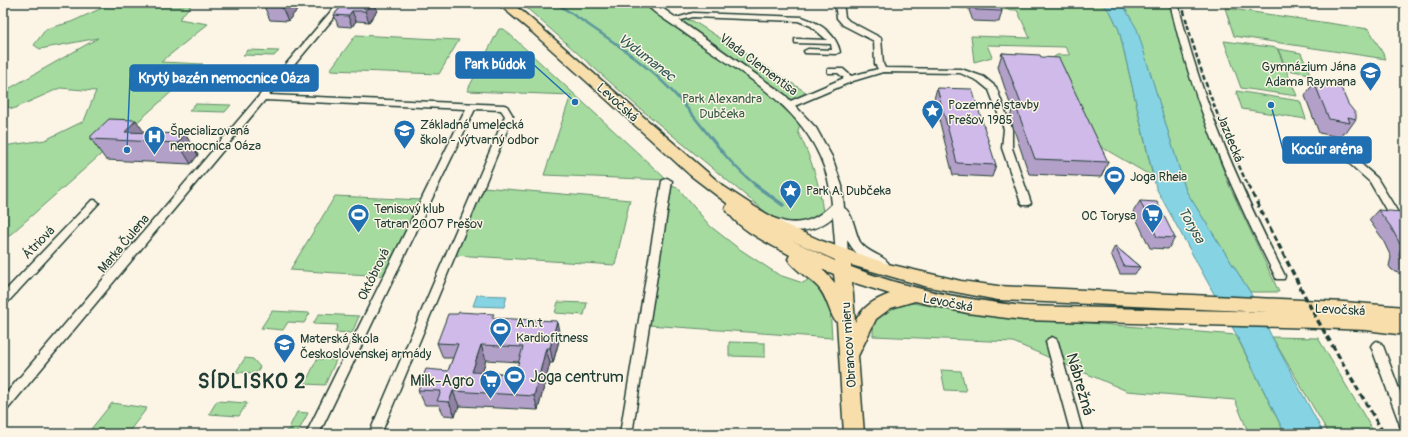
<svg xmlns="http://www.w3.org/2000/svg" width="1408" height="437" viewBox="0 0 1408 437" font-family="Pangolin,sans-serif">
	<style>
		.green { fill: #a5db9f; stroke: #628c6a }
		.water { fill: #85d3e3; stroke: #5c979d }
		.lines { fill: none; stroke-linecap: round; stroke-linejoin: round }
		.stream-far1 { stroke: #5c979d; stroke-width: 2.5 }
		.stream { stroke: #5c979d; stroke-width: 3.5 }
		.minor-casing { stroke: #1f3d34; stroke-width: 3 }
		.tertiary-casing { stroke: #1f3d34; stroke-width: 3 }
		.primary-casing { stroke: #1f3d34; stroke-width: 3 }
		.minor { fill: #fcf5e5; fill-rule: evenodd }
		.tertiary { fill: #fcf5e5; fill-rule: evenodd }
		.primary { fill: #f8deab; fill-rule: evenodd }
		.rail-far1 { stroke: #1f3d34; stroke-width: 2.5; stroke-dasharray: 5 2.5; stroke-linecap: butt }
		.rail { stroke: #1f3d34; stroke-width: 3.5; stroke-dasharray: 6 3.5; stroke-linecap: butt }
		.wall { fill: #b3a0c8; stroke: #1f3d34; fill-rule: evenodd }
		.shaded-wall { fill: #9282a3; stroke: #1f3d34 }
		.building { fill: #d0bae9; stroke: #1f3d34; fill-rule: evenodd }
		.labels { text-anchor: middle; stroke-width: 3; stroke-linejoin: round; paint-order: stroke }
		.street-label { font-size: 13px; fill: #1f3d34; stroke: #fcf5e5 }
		.poi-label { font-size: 13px; fill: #1f3d34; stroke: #fcf5e5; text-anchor: start }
		.park-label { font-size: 13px; fill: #3a5d49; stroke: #fcf5e5 }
		.water-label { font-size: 14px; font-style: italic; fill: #335b57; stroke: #fcf5e5 }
		.near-poi-label { font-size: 16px; fill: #1f3d34; stroke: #fcf5e5; text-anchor: start }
		.near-street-label { font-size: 16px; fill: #1f3d34; stroke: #fcf5e5 }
		.near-district-label { font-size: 20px; font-weight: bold; letter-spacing: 1px; fill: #1f3d34; stroke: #fcf5e5 }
		.leader { fill: none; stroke: #1f6fb2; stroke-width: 1.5 }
		.callout-dot { fill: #1f6fb2; stroke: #fcf5e5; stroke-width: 1.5 }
		.callout { fill: #1f6fb2; stroke: #1f6fb2; stroke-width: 1.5 }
		.callout-label { font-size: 14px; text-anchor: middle; font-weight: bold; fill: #fff }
	</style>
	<rect width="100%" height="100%" fill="#fcf5e5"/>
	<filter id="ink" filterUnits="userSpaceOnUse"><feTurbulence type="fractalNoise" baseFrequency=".025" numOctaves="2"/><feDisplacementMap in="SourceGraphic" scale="8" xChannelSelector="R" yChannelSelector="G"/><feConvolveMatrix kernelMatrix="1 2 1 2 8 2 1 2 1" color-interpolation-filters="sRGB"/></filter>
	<g filter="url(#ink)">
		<g class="green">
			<polygon points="113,3 138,7 145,3 193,3 179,19 208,24 161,62 203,64 3,241 3,146 45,140 84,121 96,91 60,88 13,109 3,105 3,92 98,38 40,49 34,45 46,29 71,22"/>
			<path d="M521 3H650L667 15 693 21 809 94 780 105 800 123 798 132C811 157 820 185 823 213 800 226 792 225 768 214L637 106Z"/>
			<polygon points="951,3 1102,3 1111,13 1119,30 1153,177 1091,141 1051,59 1057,55 1070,55 1065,47 987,45 992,57 974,62 971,36 1030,38 1017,10 960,8"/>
			<polygon points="1122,3 1172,3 1202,114 1229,185 1279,292 1250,292 1186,191 1137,30"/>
			<polygon points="1225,8 1369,29 1386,59 1234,36"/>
			<polygon points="499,29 504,29 667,180 544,175 571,95 467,91"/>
			<polygon points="356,35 459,40 439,74 330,70"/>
			<polygon points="1224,41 1277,48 1297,96 1241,88"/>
			<polygon points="1278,49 1301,53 1310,74 1287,70"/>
			<polygon points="248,50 279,51 274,56 243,55"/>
			<polygon points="1236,91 1300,101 1306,119 1242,109"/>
			<polygon points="195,104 231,105 225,112 189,111"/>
			<polygon points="672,186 678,188 710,226 738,248 779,275 803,283 809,279 829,293 832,338 648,325"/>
			<polygon points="483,187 630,200 615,265 454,255"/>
			<polygon points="335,196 422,200 384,276 290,270"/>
			<path d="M899 301 990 315 1236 335 1285 434H1249L1235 400 1127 391 1013 342 873 336C873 311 879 311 899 301Z"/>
			<polygon points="558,302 587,303 584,315 555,313"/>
			<polygon points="272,311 309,313 310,313 304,323 288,322 283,330 261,328"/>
			<polygon points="319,314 359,316 352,333 335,332 338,325 313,324"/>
			<polygon points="1272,337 1318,338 1375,434 1329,434"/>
			<polygon points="729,342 765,343 765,357 729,356"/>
			<polygon points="245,358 253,359 260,367 256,373 236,372"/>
			<polygon points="317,359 336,360 325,385 305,384"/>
			<polygon points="941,370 961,371 966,391 945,390"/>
			<polygon points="217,401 247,403 239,416 209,414"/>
			<polygon points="112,403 147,408 127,434 87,434"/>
			<polygon points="297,412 308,413 297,434 286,434"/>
		</g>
		<g class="water">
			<polygon points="1101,3 1122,3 1137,29 1186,191 1250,292 1272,337 1324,434 1285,434 1236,334 1156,188 1119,30 1111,13"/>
			<polygon points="477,295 507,296 504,307 473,306"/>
		</g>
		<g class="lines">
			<path class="stream-far1" d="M556 3C594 29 635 54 668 87 699 118 721 158 757 186"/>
			<polyline class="stream" points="755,185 783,205"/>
			<defs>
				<g id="minor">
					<polygon points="338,3 346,3 269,95 504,105 507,106 513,116 381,434 369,434 505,116 501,110 475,109 319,434 306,434 466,109 265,100 7,410 3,411 3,397"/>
					<polygon points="835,3 843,3 845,17 849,21 881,38 883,64 885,68 961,69 984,77 996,87 1012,129 1012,148 1031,203 1029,205 1023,205 1021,203 1002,148 1004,129 989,90 978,81 960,73 883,72 853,81 792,107 786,107 786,103 844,78 838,73 828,73 828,69 843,69 851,76 878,69 875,64 874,41 843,25 837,18"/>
					<path d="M1170 3H1178C1201 101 1240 187 1285 276L1284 279H1276L1275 276C1230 187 1192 101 1170 3Z"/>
					<polygon points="1383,3 1405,3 1405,7 1387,5"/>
					<path d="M693 13 802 17C819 23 836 33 840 52L836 54 805 53 804 51 808 49 832 50 831 44 795 43V39H798L827 40 811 26 798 21 693 17 674 22 670 20Z"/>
					<polygon points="1334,142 1337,143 1377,178 1405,224 1405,237 1401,236 1370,182 1331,147 1329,145 1331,143"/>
					<polygon points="667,178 672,181 632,434 620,434 662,181"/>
					<polygon points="94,200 97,201 99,203 97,205 7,303 3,304 3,293 91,201"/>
					<polygon points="1052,337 1056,339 1058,342 1083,434 1071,434 1046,342 1048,339"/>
					<polygon points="1377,341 1381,343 1383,346 1405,405 1405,428 1400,426 1399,422 1371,346 1373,343"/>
				</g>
				<path id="tertiary" d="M645 3H655L785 95 816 128 832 157 842 186 844 208C853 213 855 233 860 242 867 253 884 255 889 264L888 267C871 272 853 252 847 239L848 256 846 259H838L836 256 833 217C814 234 794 233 771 226L769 223 771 220C776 218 781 221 786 222 806 225 819 217 832 204 825 116 750 80 686 34 673 24 655 15 645 3Z"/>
				<path id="primary" d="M497 3H511L523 12 723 186 755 207 788 226 822 241 888 264 961 281 998 286 1344 302 1405 307V335L1366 330 1318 328 1024 320 967 313 915 301 891 308 876 319 858 356 864 434H844L837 322 835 321C828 309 827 297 818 287 809 277 794 270 788 259L790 255C768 243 738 230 725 208L728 204 690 175 532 32ZM791 240 835 260V261ZM851 265 924 286 998 300 1269 312 1024 306C965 300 907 289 851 267ZM822 269 834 274 835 283ZM852 282 890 294C874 300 863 306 855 322Z"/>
			</defs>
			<use href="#minor" class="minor-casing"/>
			<use href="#tertiary" class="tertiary-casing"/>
			<use href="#primary" class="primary-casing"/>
			<use href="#minor" class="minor"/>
			<use href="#tertiary" class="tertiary"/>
			<use href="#primary" class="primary"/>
			<path class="rail-far1" d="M1182 3C1197 67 1221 126 1248 186"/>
			<polyline class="rail" points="1248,185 1314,314 1384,434"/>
		</g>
		<g class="wall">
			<polygon points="267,3 303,3 288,21 270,20 264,6"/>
			<polygon points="344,3 374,3 377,11 369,22 356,21 352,27 338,26 334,15"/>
			<polygon points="971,3 999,3 1002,11 999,22 973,21 969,10"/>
			<polygon points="1002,53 1041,57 1108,162 1101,177 1029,174 1010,118 1012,110 998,67"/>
			<polygon points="1322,80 1356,119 1346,133 1343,132 1340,137 1319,133 1305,96 1314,82 1320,83"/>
			<polygon points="937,88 996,165 992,177 953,175 934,99"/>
			<polygon points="144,133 185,134 198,155 191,164 106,160 91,139"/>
			<polygon points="1140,201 1175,238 1168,249 1150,248 1133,212"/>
			<polygon points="1378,210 1405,219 1405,275 1395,272 1391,269 1389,266 1391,257 1382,238 1369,220"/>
			<polygon points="1115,246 1140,267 1135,274 1120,274 1111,254"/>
			<path d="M495 318 560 337 553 363H550L538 410 459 406 455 416 444 415 439 405H425L418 390 448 371 453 358H443L437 343ZM486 360 519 362 515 374 482 372Z"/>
		</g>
		<g class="shaded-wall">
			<polygon points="285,3 303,3 288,21 282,7"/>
			<polygon points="372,3 374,3 377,11 369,22 365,11"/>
			<polygon points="352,11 356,21 352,27 348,16"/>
			<polygon points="136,120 150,141 125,132"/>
			<polygon points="185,134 198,155 191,164 178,143"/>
			<polygon points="557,321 560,337 553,363 550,348"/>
			<polygon points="481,345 486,360 477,387 472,372"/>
			<polygon points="546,348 550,363 538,410 534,396"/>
			<polygon points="453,391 459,406 455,416 449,402"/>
		</g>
		<g class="building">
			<polygon points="267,3 285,3 282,7 264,6"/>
			<polygon points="344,3 372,3 365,11 352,11 348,16 334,15"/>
			<polygon points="973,3 999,3 1002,11 976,10"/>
			<polygon points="1002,53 1040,55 1041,57 1059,58 1108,162 1035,159 1015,104 1021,104"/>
			<polygon points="1322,80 1339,83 1348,104 1356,114 1356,119 1348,117 1350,123 1329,119 1314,82 1323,84"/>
			<polygon points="937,88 972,89 996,165 957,163"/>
			<polygon points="109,119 136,120 125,132 185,134 178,143 91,139 91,136"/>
			<polygon points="1140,201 1157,202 1175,238 1157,237"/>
			<polygon points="1378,210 1401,212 1405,219 1405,262 1401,259 1399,256 1401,246 1391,227"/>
			<polygon points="1115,246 1140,267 1124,266"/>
			<path d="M459 312 494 314 492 318 557 321 550 348H546L534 396 453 391 449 402 437 401 441 391 418 390 426 369 448 371 458 344 437 343 448 314H458ZM481 345 523 347 515 374 472 372Z"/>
		</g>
	</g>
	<defs>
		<symbol id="school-pin" viewBox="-11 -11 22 30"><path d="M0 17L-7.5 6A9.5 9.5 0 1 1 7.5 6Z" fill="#1f6fb2" stroke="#fcf5e5"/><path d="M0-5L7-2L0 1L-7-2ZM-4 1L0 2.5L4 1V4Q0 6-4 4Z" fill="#fff"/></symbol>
		<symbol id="sight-pin" viewBox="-11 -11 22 30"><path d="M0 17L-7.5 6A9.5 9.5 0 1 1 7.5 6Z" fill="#1f6fb2" stroke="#fcf5e5"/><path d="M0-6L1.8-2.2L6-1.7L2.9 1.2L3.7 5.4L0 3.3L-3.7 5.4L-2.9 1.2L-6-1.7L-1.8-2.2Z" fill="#fff"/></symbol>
		<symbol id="hospital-pin" viewBox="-11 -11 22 30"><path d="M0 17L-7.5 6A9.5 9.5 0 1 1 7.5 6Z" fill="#1f6fb2" stroke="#fcf5e5"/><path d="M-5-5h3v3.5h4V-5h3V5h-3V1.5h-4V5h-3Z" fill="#fff"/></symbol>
		<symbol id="stadium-pin" viewBox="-11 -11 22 30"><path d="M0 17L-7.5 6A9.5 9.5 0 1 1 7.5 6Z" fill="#1f6fb2" stroke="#fcf5e5"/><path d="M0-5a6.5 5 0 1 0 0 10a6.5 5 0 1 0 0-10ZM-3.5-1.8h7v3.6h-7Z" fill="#fff"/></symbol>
		<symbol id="supermarket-pin" viewBox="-11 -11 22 30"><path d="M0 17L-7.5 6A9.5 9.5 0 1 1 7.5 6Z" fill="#1f6fb2" stroke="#fcf5e5"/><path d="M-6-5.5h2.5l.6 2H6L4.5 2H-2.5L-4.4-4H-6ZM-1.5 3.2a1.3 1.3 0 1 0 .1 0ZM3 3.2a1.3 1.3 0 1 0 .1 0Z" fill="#fff"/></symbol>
	</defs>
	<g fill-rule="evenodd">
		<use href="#school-pin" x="1358" y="60" width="25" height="34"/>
		<use href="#sight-pin" x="920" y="98" width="25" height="34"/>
		<use href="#school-pin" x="392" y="118" width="25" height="34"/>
		<use href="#hospital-pin" x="142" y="124" width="25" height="34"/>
		<use href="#stadium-pin" x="1102" y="164" width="25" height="34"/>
		<use href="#sight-pin" x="778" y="178" width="25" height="34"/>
		<use href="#stadium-pin" x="346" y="202" width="25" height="34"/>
		<use href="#supermarket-pin" x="1140" y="202" width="25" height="34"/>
		<use href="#stadium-pin" x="488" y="316" width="25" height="34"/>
		<use href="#school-pin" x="272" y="332" width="25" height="34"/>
		<use href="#stadium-pin" x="502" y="364" width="25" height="34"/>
		<use href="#supermarket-pin" x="478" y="368" width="25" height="34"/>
	</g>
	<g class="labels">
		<g class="street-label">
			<text transform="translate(759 64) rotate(37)" y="5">Vlada Clementisa</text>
			<text transform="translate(618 102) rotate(42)" y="5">Levočská</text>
			<text transform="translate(1231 138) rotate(68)" y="5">Jazdecká</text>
			<text transform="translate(38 242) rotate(-46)" y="5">Átriová</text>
			<text transform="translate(123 243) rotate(-50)" y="5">Marka Čulena</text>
			<text transform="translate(373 274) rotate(-64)" y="5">Októbrová</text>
			<text transform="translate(948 302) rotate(11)" y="5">Levočská</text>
			<text transform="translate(1340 309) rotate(3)" y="5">Levočská</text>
			<text transform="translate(848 345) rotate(-94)" y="5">Obrancov mieru</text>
		</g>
		<g class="poi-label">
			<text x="1356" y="71" text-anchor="end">Gymnázium Jána<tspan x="1356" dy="15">Adama Raymana</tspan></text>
			<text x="948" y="109">Pozemné stavby<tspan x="948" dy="15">Prešov 1985</tspan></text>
			<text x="420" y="129">Základná umelecká<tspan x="420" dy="15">škola - výtvarný odbor</tspan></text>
			<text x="170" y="135">Špecializovaná<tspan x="170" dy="15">nemocnica Oáza</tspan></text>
			<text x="1130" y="181">Joga Rheia</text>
			<text x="806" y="195">Park A. Dubčeka</text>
			<text x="374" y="213">Tenisový klub<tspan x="374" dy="15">Tatran 2007 Prešov</tspan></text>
			<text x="1136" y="220" text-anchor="end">OC Torysa</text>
			<text x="516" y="327">A.n.t<tspan x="516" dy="15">Kardiofitness</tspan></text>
			<text x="300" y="343">Materská škola<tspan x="300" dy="15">Československej armády</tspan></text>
		</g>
		<g class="park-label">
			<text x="722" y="103">Park Alexandra<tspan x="722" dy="15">Dubčeka</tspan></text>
		</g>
		<g class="water-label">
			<text transform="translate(647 57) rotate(38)" y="5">Vydumanec</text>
			<text transform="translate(1192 225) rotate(60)" y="5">Torysa</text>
		</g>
		<g class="near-poi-label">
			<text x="530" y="382">Joga centrum</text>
			<text x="474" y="386" text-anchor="end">Milk-Agro</text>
		</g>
		<g class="near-street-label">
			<text transform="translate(1081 384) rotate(74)" y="6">Nábrežná</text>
		</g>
		<g class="near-district-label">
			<text x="252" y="388">SÍDLISKO 2</text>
		</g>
	</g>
	<path class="leader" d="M575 102L534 65M127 150L130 78M1271 105L1283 150"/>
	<g class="callout-dot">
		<circle cx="575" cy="102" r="4"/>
		<circle cx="127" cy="150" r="4"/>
		<circle cx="1271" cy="105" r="4"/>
	</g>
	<g class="callout">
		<rect x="456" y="52" width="78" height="26" rx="4"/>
		<rect x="130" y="65" width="188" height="26" rx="4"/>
		<rect x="1283" y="137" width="88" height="26" rx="4"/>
	</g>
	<g class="callout-label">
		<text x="495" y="69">Park búdok</text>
		<text x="224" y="83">Krytý bazén nemocnice Oáza</text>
		<text x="1327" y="154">Kocúr aréna</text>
	</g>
	<rect width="1408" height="437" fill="none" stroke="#fcf5e5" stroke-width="16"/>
	<rect x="8" y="8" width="1392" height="421" fill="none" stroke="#1f3d34" stroke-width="1.5" filter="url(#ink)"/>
</svg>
